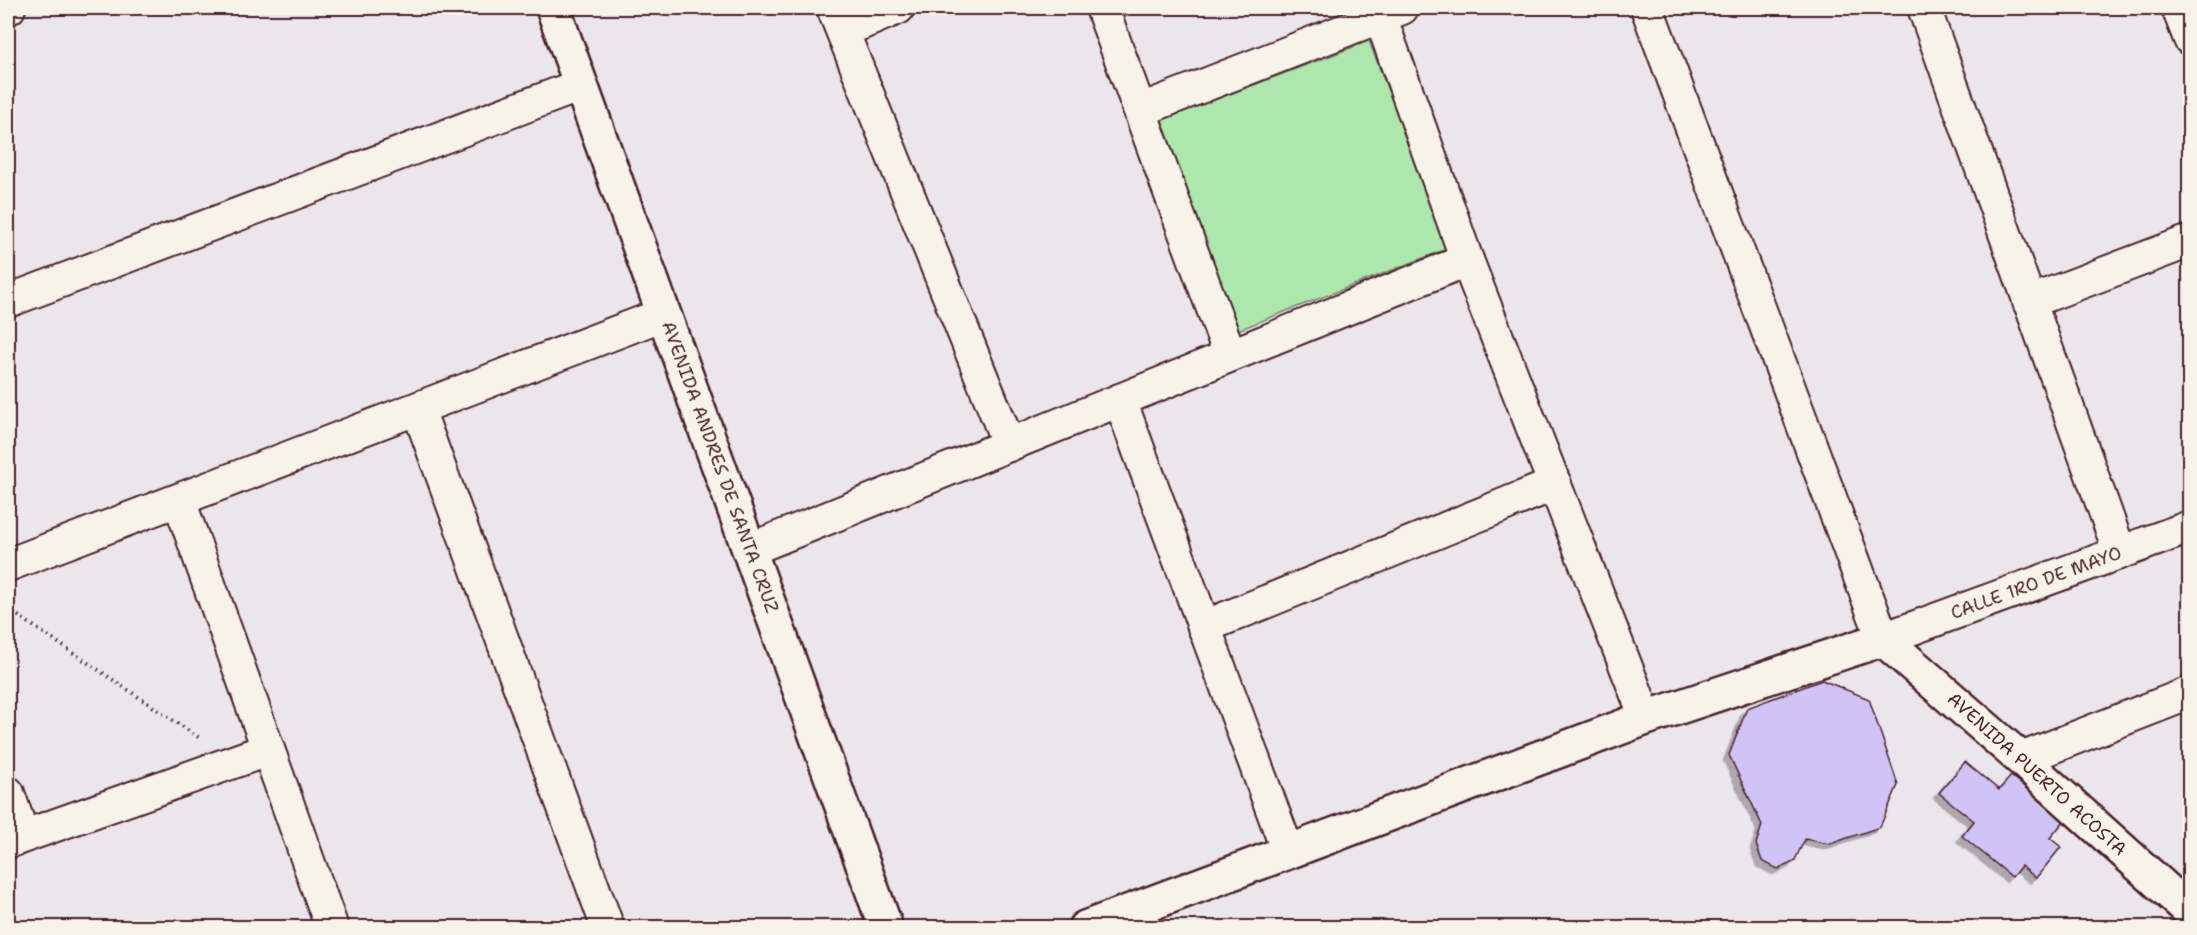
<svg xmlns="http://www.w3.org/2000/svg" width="2197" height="935" viewBox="0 0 2197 935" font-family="'Shantell Sans',sans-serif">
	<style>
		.green { fill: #ace8ad; stroke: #7b846c; stroke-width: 1.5 }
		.building { fill: #d0c4f6; stroke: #4a1f2b; stroke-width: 1.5; filter: url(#shadow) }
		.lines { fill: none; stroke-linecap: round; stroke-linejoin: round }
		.minor-casing { stroke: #4a1f2b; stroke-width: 36 }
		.tertiary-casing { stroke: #4a1f2b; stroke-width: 38 }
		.path { stroke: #4a1f2b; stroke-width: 4; stroke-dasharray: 1.5 4.5; stroke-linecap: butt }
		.minor { stroke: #f7f3e8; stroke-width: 32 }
		.tertiary { stroke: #f7f3e8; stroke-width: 33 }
		.labels { text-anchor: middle; stroke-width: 4.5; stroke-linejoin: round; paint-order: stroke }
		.street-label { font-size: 18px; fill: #4a1f2b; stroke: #f7f3e8 }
	</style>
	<defs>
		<filter id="shadow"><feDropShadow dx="-5.5" dy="5.5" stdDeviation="0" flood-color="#0004"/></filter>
	</defs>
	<rect width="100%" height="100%" fill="#ebe5ec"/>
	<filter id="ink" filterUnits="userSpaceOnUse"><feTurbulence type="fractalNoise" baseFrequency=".0167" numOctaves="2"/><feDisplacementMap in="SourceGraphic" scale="12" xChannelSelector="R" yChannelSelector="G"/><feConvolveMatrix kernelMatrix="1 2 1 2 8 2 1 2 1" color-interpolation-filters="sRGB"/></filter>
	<g filter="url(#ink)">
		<polygon class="green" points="1369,41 1449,248 1238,330 1157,122"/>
		<g class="building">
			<polygon points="1822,680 1869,699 1898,785 1880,827 1830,844 1805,839 1794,862 1778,869 1762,861 1756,844 1762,825 1729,755 1747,708"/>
			<polygon points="1965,762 1999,790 2011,776 2065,820 2050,838 2061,847 2036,878 2021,866 2012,877 1962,836 1974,821 1939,793"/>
		</g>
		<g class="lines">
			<defs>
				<g id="minor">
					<polyline points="8,8 9,8"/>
					<polyline points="833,8 1009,445"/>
					<polyline points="1102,8 1230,355"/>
					<polyline points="1647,8 1883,639 2190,527"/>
					<polyline points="1924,8 2120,553"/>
					<polyline points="2178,8 2190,39"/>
					<polyline points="1380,16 1467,260 1646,718"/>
					<polyline points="843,31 898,8"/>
					<polyline points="1141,110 1402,8"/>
					<polyline points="8,301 581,85"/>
					<polyline points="2029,302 2190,241"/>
					<polyline points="1120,400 1288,852"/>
					<polyline points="418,409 608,928"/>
					<polyline points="179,500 332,928"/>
					<polyline points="751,549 1467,260"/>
					<polyline points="8,565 664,314"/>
					<polyline points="1204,627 1555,484"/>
					<polyline points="2021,759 2190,693"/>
					<polyline points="8,793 23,836"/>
					<polyline points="8,842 267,750"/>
				</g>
				<g id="tertiary">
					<path d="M553 8C665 314 777 620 886 928"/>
					<polyline points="1085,928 1646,718 1883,639 2021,759 2190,911"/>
				</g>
			</defs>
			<use href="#minor" class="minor-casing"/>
			<use href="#tertiary" class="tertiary-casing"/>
			<polyline class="path" points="8,609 201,739"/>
			<use href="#minor" class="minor"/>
			<use href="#tertiary" class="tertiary"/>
		</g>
	</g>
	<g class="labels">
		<g class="street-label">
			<text transform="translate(720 467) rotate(70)" y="6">AVENIDA ANDRES DE SANTA CRUZ</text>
			<text transform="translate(2036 583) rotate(-20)" y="6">CALLE 1RO DE MAYO</text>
			<text transform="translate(2037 774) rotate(42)" y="6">AVENIDA PUERTO ACOSTA</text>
		</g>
	</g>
	<rect width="2197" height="935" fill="none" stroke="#f7f3e8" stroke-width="30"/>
	<rect x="15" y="15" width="2167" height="905" fill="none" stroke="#4a1f2b" stroke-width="2" filter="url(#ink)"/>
</svg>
